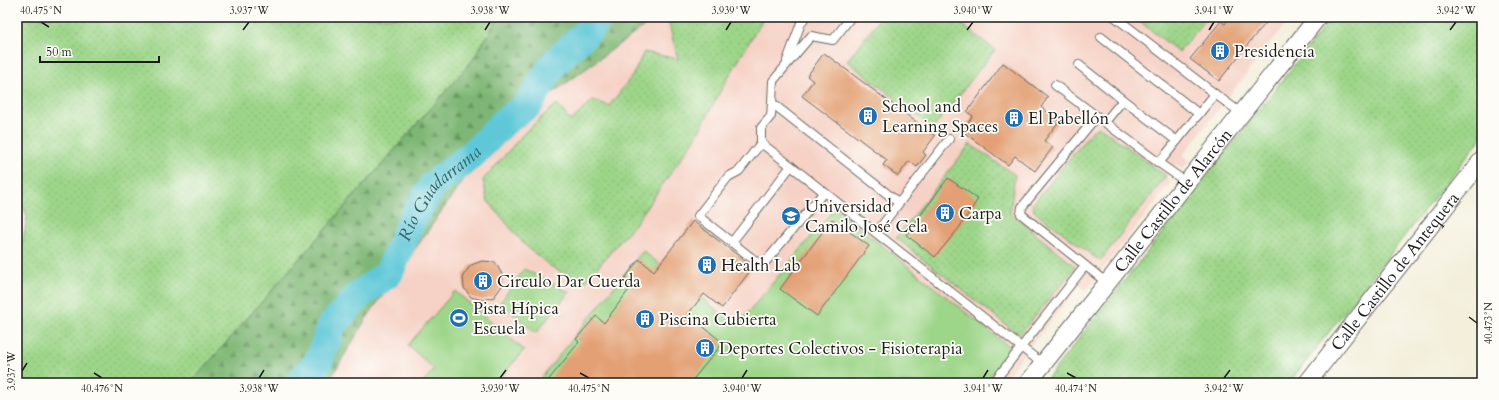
<svg xmlns="http://www.w3.org/2000/svg" width="1499" height="400" viewBox="0 0 1499 400" font-family="Cardo,serif">
	<style>
		.built { fill: #f6d1c5 }
		.green { fill: url(#green-dots); stroke: #5c7952 }
		.forest { fill: url(#forest-firs); stroke: #4d6a48 }
		.pitch { fill: #9dd689; stroke: #5c7952 }
		.lines { fill: none; stroke-linecap: round; stroke-linejoin: round }
		.river { stroke: #5ec8d8; stroke-width: 29 }
		.building { fill: #e3a074 }
		.service-casing { stroke: #67665f; stroke-width: 10 }
		.minor-casing { stroke: #67665f; stroke-width: 19 }
		.service { stroke: #fff; stroke-width: 8 }
		.minor { stroke: #fff; stroke-width: 17 }
		.ticks { fill: none; stroke: #1c1c1c; stroke-width: 1.5 }
		.labels { text-anchor: middle; stroke-width: 3.5; stroke-linejoin: round; paint-order: stroke }
		.poi-label { font-size: 17px; fill: #1c1c1c; stroke: #fdfcf7; text-anchor: start }
		.street-label { font-size: 17px; fill: #1c1c1c; stroke: #fdfcf7 }
		.water-label { font-size: 18px; font-style: italic; fill: #366167; stroke: #fdfcf7 }
		.neatline { fill: none; stroke: #1c1c1c; stroke-width: 1.5 }
		.ticks-label { font-size: 10px; text-anchor: middle; fill: #1c1c1c }
	</style>
	<defs>
		<pattern id="green-dots" width="8" height="8" patternUnits="userSpaceOnUse"><rect width="8" height="8" fill="#9dd689"/><path d="M2 2h.1M6 6h.1" fill="none" stroke="#87b776" stroke-width="1.8" stroke-linecap="round"/></pattern>
		<pattern id="forest-firs" width="22" height="20" patternUnits="userSpaceOnUse"><rect width="22" height="20" fill="#7eb775"/><path d="M5 1l3.5 6h-7zM16 11l3.5 6h-7z" fill="#66945f"/></pattern>
	</defs>
	<rect width="100%" height="100%" fill="#fdfcf7"/>
	<filter id="ink" filterUnits="userSpaceOnUse"><feTurbulence type="fractalNoise" baseFrequency=".025" numOctaves="2"/><feDisplacementMap in="SourceGraphic" scale="8" xChannelSelector="R" yChannelSelector="G"/><feConvolveMatrix kernelMatrix="1 2 1 2 8 2 1 2 1" color-interpolation-filters="sRGB"/></filter>
	<filter id="wash" filterUnits="userSpaceOnUse"><feTurbulence type="fractalNoise" baseFrequency=".012" numOctaves="4" result="noise"/><feDisplacementMap in="SourceGraphic" scale="16" xChannelSelector="R" yChannelSelector="G"/><feGaussianBlur stdDeviation="0.9" result="paint"/><feColorMatrix in="noise" values="0 0 0 0 0 0 0 0 0 0 0 0 0 0 0 0 0 1.4 0 .05"/><feComposite in="paint" operator="in"/></filter>
	<g filter="url(#wash)">
		<rect width="100%" height="100%" fill="#f3efdb"/>
		<polygon class="built" points="651,17 1291,17 1183,155 1189,160 1182,169 1176,164 1166,176 1172,181 1086,291 1079,285 1001,383 328,383 366,319 495,135 646,25"/>
		<g class="green">
			<polygon points="22,17 499,17 472,61 191,383 17,383 17,272 27,217 17,190 17,24"/>
			<polygon points="672,17 764,17 721,90 696,137 635,224 585,282 579,281 550,266 525,245 487,200 483,180 526,131 557,104 571,121 593,100 609,106 633,75 644,52 678,59 669,24"/>
			<polygon points="881,17 952,17 995,50 933,128 847,61"/>
			<polygon points="1134,17 1207,17 1179,52"/>
			<polygon points="1332,17 1482,17 1482,137 1289,383 1044,383"/>
			<polygon points="1100,127 1166,176 1100,261 1034,211 1032,205 1093,130"/>
			<polygon points="970,144 1015,175 1010,213 1076,267 1019,335 896,238"/>
		</g>
		<polygon class="forest" points="499,17 651,17 646,25 495,135 366,319 328,383 191,383 472,61"/>
		<g class="pitch">
			<polygon points="835,208 1012,349 985,383 537,383 643,251 737,326"/>
			<polygon points="524,269 569,292 536,333 500,303"/>
			<polygon points="455,291 524,350 496,383 423,383 434,369 408,345"/>
		</g>
		<g class="lines">
			<path class="river" id="s1" d="M300 383 319 361 332 325 359 295 389 273 411 222 433 185 473 154 504 122 529 104 554 63 588 31 599 17"/>
		</g>
		<g id="blocks">
			<g class="building">
				<polygon points="1230,17 1271,17 1252,39 1219,81 1190,59 1221,21 1225,24"/>
				<polygon points="824,53 935,136 923,152 926,155 917,167 909,161 898,176 883,165 887,160 802,96 813,81 807,76"/>
				<polygon points="1003,63 1048,97 1041,107 1059,121 1044,141 1053,147 1035,171 1015,156 1008,165 962,131 973,116 967,112"/>
				<polygon points="948,178 978,199 959,228 935,257 906,235"/>
				<polygon points="832,219 869,246 817,316 780,289"/>
				<polygon points="693,221 753,267 722,308 704,294 688,314 723,343 690,383 546,383 579,342 576,339 596,316 604,323 631,287 623,281 639,259 654,271"/>
				<polygon points="482,261 495,262 503,276 502,286 494,297 483,300 471,297 464,288 463,276 471,265"/>
			</g>
		</g>
	</g>
	<g filter="url(#ink)">
		<use href="#blocks" fill-opacity="0" stroke="#67665f" stroke-width="1"/>
		<g class="lines">
			<defs>
				<g id="service">
					<polyline points="851,17 833,40 811,36 773,81 772,103 899,203 949,139"/>
					<polyline points="1115,17 1215,94 1241,113"/>
					<polyline points="1101,37 1199,114"/>
					<polyline points="787,61 801,23 805,17"/>
					<polyline points="1079,65 1123,100"/>
					<polyline points="1055,85 1159,163 1186,182"/>
					<polyline points="1097,116 1022,207 1021,214 1107,283"/>
					<polyline points="1105,122 1123,100 1177,141"/>
					<polyline points="761,143 761,128 771,116 772,103"/>
					<polyline points="1159,163 1215,94"/>
					<polyline points="824,192 762,266 698,216 728,177 739,171 761,143 791,166 1021,347 1043,364"/>
					<polyline points="876,233 899,203"/>
					<polyline points="732,242 791,166"/>
					<polyline points="993,383 1085,266"/>
				</g>
				<g id="minor">
					<path id="s2" d="M1028 383 1318 17"/>
					<path id="s3" d="M1307 383 1482 160"/>
				</g>
			</defs>
			<use href="#service" class="service-casing"/>
			<use href="#minor" class="minor-casing"/>
			<use href="#service" class="service"/>
			<use href="#minor" class="minor"/>
		</g>
	</g>
	<path class="ticks" d="M41 22 49 27M243 30 249 22M485 30 490 22M726 30 731 22M967 30 973 22M1209 30 1214 22M1450 30 1456 22M1469 317 1477 323M22 371 27 363M94 373 102 378M580 373 589 378M1067 373 1076 378M259 378 264 370M500 378 506 370M742 378 747 370M983 378 988 370M1224 378 1230 370"/>
	<defs>
		<symbol id="building-disc" viewBox="-11 -11 22 22"><circle r="9.5" fill="#1f6fb2" stroke="#fdfcf7"/><path d="M-4-6H4V6H1V3H-1V6H-4ZM-2.5-4.3h1.7v1.8h-1.7ZM.8-4.3h1.7v1.8H.8ZM-2.5-1h1.7V.8h-1.7ZM.8-1h1.7V.8H.8Z" fill="#fff"/></symbol>
		<symbol id="university-disc" viewBox="-11 -11 22 22"><circle r="9.5" fill="#1f6fb2" stroke="#fdfcf7"/><path d="M0-5L7-2L0 1L-7-2ZM-4 1L0 2.5L4 1V4Q0 6-4 4Z" fill="#fff"/></symbol>
		<symbol id="stadium-disc" viewBox="-11 -11 22 22"><circle r="9.5" fill="#1f6fb2" stroke="#fdfcf7"/><path d="M0-5a6.5 5 0 1 0 0 10a6.5 5 0 1 0 0-10ZM-3.5-1.8h7v3.6h-7Z" fill="#fff"/></symbol>
	</defs>
	<g fill-rule="evenodd">
		<use href="#building-disc" x="1209" y="40" width="22" height="22"/>
		<use href="#building-disc" x="857" y="105" width="22" height="22"/>
		<use href="#building-disc" x="1003" y="107" width="22" height="22"/>
		<use href="#building-disc" x="934" y="202" width="22" height="22"/>
		<use href="#university-disc" x="780" y="205" width="22" height="22"/>
		<use href="#building-disc" x="696" y="254" width="22" height="22"/>
		<use href="#building-disc" x="472" y="270" width="22" height="22"/>
		<use href="#stadium-disc" x="448" y="307" width="22" height="22"/>
		<use href="#building-disc" x="634" y="308" width="22" height="22"/>
		<use href="#building-disc" x="694" y="337" width="22" height="22"/>
	</g>
	<g class="labels">
		<g class="poi-label">
			<text x="1234" y="57">Presidencia</text>
			<text x="882" y="112">School and<tspan x="882" dy="20">Learning Spaces</tspan></text>
			<text x="1028" y="124">El Pabellón</text>
			<text x="805" y="212">Universidad<tspan x="805" dy="20">Camilo José Cela</tspan></text>
			<text x="959" y="219">Carpa</text>
			<text x="721" y="271">Health Lab</text>
			<text x="497" y="287">Circulo Dar Cuerda</text>
			<text x="473" y="314">Pista Hípica<tspan x="473" dy="20">Escuela</tspan></text>
			<text x="659" y="325">Piscina Cubierta</text>
			<text x="719" y="354">Deportes Colectivos - Fisioterapia</text>
		</g>
		<g class="street-label">
			<text dy="6" stroke="none"><textPath href="#s2" startOffset="233">Calle Castillo de Alarcón</textPath></text>
			<text dy="6" stroke="none"><textPath href="#s3" startOffset="142">Calle Castillo de Antequera</textPath></text>
		</g>
		<g class="water-label">
			<text dy="6" stroke="none"><textPath href="#s1" startOffset="241">Río Guadarrama</textPath></text>
		</g>
	</g>
	<rect width="1499" height="400" fill="none" stroke="#fdfcf7" stroke-width="44"/>
	<path d="M40 56v6h119v-6" fill="none" stroke="#1c1c1c" stroke-width="2"/>
	<text x="46" y="56" font-size="12" fill="#1c1c1c" stroke="#fdfcf7" stroke-width="3" paint-order="stroke">50 m</text>
	<rect x="22" y="22" width="1455" height="356" class="neatline"/>
	<g class="ticks-label">
		<text x="41" y="14">40.475°N</text>
		<text x="249" y="14">3.937°W</text>
		<text x="490" y="14">3.938°W</text>
		<text x="731" y="14">3.939°W</text>
		<text x="973" y="14">3.940°W</text>
		<text x="1214" y="14">3.941°W</text>
		<text x="1456" y="14">3.942°W</text>
		<text transform="translate(1488 323) rotate(-90)" y="4">40.473°N</text>
		<text transform="translate(11 371) rotate(-90)" y="4">3.937°W</text>
		<text x="102" y="392">40.476°N</text>
		<text x="259" y="392">3.938°W</text>
		<text x="500" y="392">3.939°W</text>
		<text x="589" y="392">40.475°N</text>
		<text x="742" y="392">3.940°W</text>
		<text x="983" y="392">3.941°W</text>
		<text x="1076" y="392">40.474°N</text>
		<text x="1224" y="392">3.942°W</text>
	</g>
</svg>
